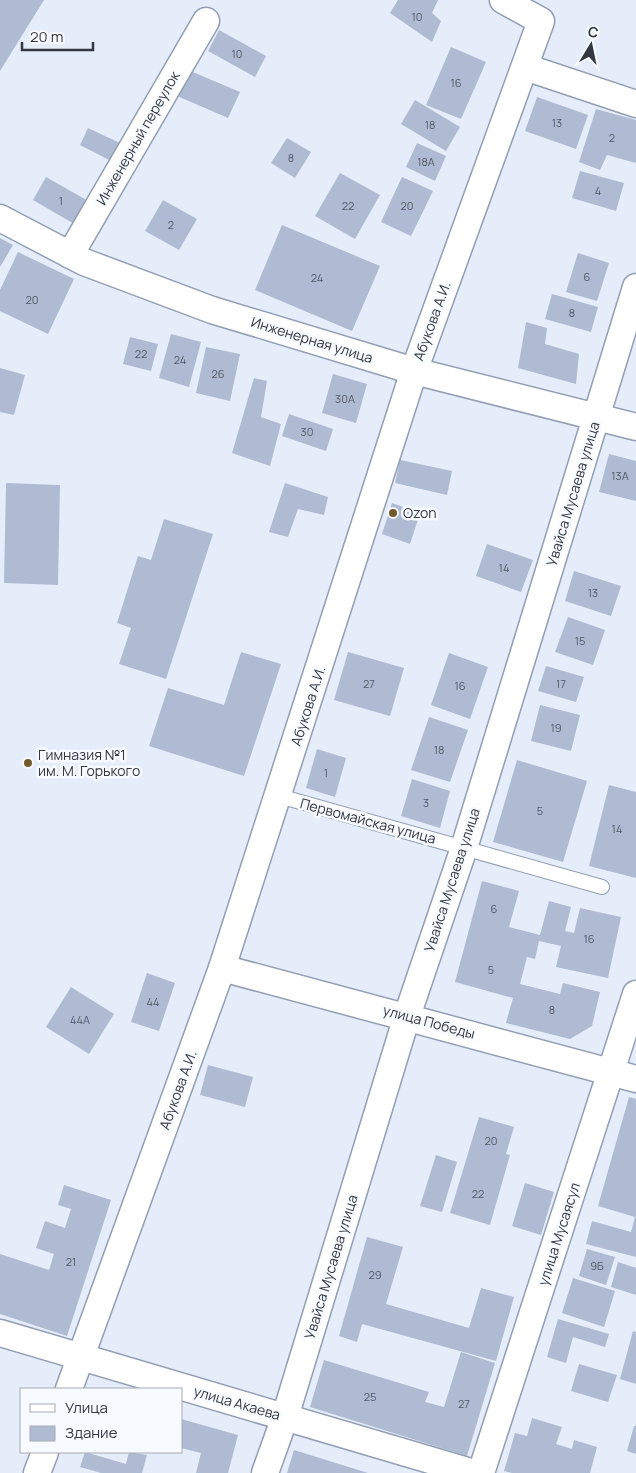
<svg xmlns="http://www.w3.org/2000/svg" width="636" height="1473" viewBox="0 0 636 1473" font-family="Manrope,sans-serif">
	<style>
		.building { fill: #afbbd2 }
		.lines { fill: none; stroke-linecap: round; stroke-linejoin: round }
		.lane-casing { stroke: #929eb4; stroke-width: 16 }
		.street-casing { stroke: #929eb4; stroke-width: 29 }
		.lane { stroke: #fff; stroke-width: 14 }
		.street { stroke: #fff; stroke-width: 26 }
		.poi-dot { fill: #725a2b; stroke: #f7faff; stroke-width: 2 }
		.labels { text-anchor: middle; stroke-width: 5; stroke-linejoin: round; paint-order: stroke }
		.number-label { font-size: 11px; fill: #515864 }
		.street-label { font-size: 14px; fill: #323740; stroke: #f7faff }
		.poi-label { font-size: 14px; fill: #323740; stroke: #f7faff; text-anchor: start }
	</style>
	<rect width="100%" height="100%" fill="#e5edfb"/>
	<g class="building">
		<polygon points="0,0 44,0 0,71"/>
		<polygon points="398,0 438,0 432,13 441,21 432,42 390,13"/>
		<polygon points="219,30 266,56 255,77 208,51"/>
		<polygon points="451,47 486,62 461,119 426,105"/>
		<polygon points="188,70 240,92 228,118 177,96"/>
		<polygon points="537,97 588,115 576,149 525,131"/>
		<polygon points="415,100 460,127 446,151 401,124"/>
		<polygon points="596,109 636,120 636,163 607,155 600,170 579,162"/>
		<polygon points="88,128 120,143 111,161 80,145"/>
		<polygon points="287,138 311,152 295,178 271,163"/>
		<polygon points="417,143 446,156 435,181 406,167"/>
		<polygon points="580,171 624,183 616,211 572,198"/>
		<polygon points="340,173 380,195 355,239 315,216"/>
		<polygon points="46,177 90,202 76,225 33,200"/>
		<polygon points="402,177 433,191 411,236 381,222"/>
		<polygon points="163,200 197,219 179,250 145,231"/>
		<polygon points="282,225 380,266 352,331 255,290"/>
		<polygon points="0,238 13,245 0,267"/>
		<polygon points="18,252 74,279 48,334 0,311 0,290"/>
		<polygon points="578,253 609,263 597,301 566,292"/>
		<polygon points="552,294 598,307 591,332 545,319"/>
		<polygon points="526,322 547,328 545,344 579,354 576,384 518,368"/>
		<polygon points="171,334 201,342 189,387 159,378"/>
		<polygon points="130,337 158,344 151,371 123,364"/>
		<polygon points="206,347 240,354 230,401 196,393"/>
		<polygon points="0,368 25,375 14,415 0,412"/>
		<polygon points="333,374 367,384 356,423 322,413"/>
		<polygon points="254,378 267,381 261,417 281,424 270,466 232,453"/>
		<polygon points="289,414 333,429 326,451 282,436"/>
		<polygon points="609,454 636,461 636,501 599,492"/>
		<polygon points="400,460 452,471 447,495 395,483"/>
		<polygon points="6,483 60,485 58,585 4,583"/>
		<polygon points="285,483 328,497 324,515 298,509 288,537 269,532"/>
		<polygon points="392,503 420,513 410,544 382,534"/>
		<polygon points="164,519 213,534 166,679 119,664 131,628 117,623 138,556 151,560"/>
		<polygon points="487,544 533,560 521,592 476,576"/>
		<polygon points="574,571 621,586 611,616 565,601"/>
		<polygon points="568,617 605,630 593,665 555,652"/>
		<polygon points="241,652 281,664 244,776 149,746 168,688 224,705"/>
		<polygon points="348,652 404,668 390,716 334,700"/>
		<polygon points="449,653 488,667 470,719 431,705"/>
		<polygon points="546,666 584,677 576,702 538,691"/>
		<polygon points="540,705 580,715 571,751 531,741"/>
		<polygon points="429,717 468,730 450,782 411,770"/>
		<polygon points="317,749 346,758 335,797 306,788"/>
		<polygon points="517,760 587,781 563,862 493,842"/>
		<polygon points="412,779 450,791 440,828 401,816"/>
		<polygon points="609,785 636,792 636,878 589,866"/>
		<polygon points="482,881 519,891 509,927 540,935 549,901 571,907 565,931 574,933 580,908 621,917 608,978 556,967 561,946 539,941 535,959 527,957 520,984 560,994 563,983 600,992 592,1026 570,1039 506,1023 513,998 455,982"/>
		<polygon points="147,973 175,983 159,1031 131,1022"/>
		<polygon points="71,987 114,1014 89,1054 46,1027"/>
		<polygon points="208,1065 253,1077 245,1107 200,1095"/>
		<polygon points="629,1097 636,1099 636,1257 586,1244 592,1221 631,1232 635,1217 598,1206"/>
		<polygon points="479,1117 514,1127 506,1154 510,1155 490,1225 450,1213"/>
		<polygon points="436,1155 457,1162 442,1212 420,1206"/>
		<polygon points="525,1183 554,1192 541,1235 512,1226"/>
		<polygon points="64,1185 111,1200 67,1336 0,1314 0,1254 49,1270 54,1254 36,1248 45,1221 65,1228 71,1209 58,1205"/>
		<polygon points="367,1237 403,1247 386,1304 469,1328 481,1288 514,1297 496,1361 362,1324 357,1342 339,1336"/>
		<polygon points="587,1249 615,1257 606,1285 579,1276"/>
		<polygon points="618,1262 636,1268 636,1295 611,1287"/>
		<polygon points="573,1278 615,1291 604,1327 562,1313"/>
		<polygon points="558,1319 609,1334 605,1347 573,1337 566,1363 547,1357"/>
		<polygon points="633,1331 636,1332 636,1384 620,1379"/>
		<polygon points="461,1352 495,1363 467,1456 310,1407 324,1360 429,1392 425,1402 444,1407"/>
		<polygon points="579,1364 617,1375 608,1402 571,1391"/>
		<polygon points="532,1418 562,1427 556,1444 572,1449 574,1440 597,1447 590,1473 512,1473 504,1471 515,1433 527,1436"/>
		<polygon points="181,1419 238,1435 228,1473 196,1473 201,1453 181,1448"/>
		<polygon points="634,1426 636,1426 636,1454 627,1451"/>
		<polygon points="294,1450 368,1473 287,1473"/>
		<polygon points="85,1452 126,1464 129,1452 147,1455 142,1473 101,1473 80,1467"/>
	</g>
	<g class="lines">
		<defs>
			<polyline id="lane" points="279,796 602,887"/>
			<g id="street">
				<polyline points="525,67 636,104"/>
				<polyline points="0,218 84,262 212,310 414,371 636,427"/>
				<polyline points="70,255 206,21"/>
				<polyline points="222,968 636,1079"/>
				<polyline points="0,1333 474,1473"/>
				<polyline points="69,1389 222,968 414,371 541,21 503,0"/>
				<polyline points="37,1473 45,1452"/>
				<polyline points="265,1473 285,1417 407,1016 464,848 636,287"/>
				<polyline points="481,1473 636,994"/>
			</g>
		</defs>
		<use href="#lane" class="lane-casing"/>
		<use href="#street" class="street-casing"/>
		<use href="#lane" class="lane"/>
		<use href="#street" class="street"/>
	</g>
	<g class="poi-dot">
		<circle cx="393" cy="513" r="5"/>
		<circle cx="28" cy="763" r="5"/>
	</g>
	<g class="labels">
		<g class="number-label">
			<text x="417" y="21">10</text>
			<text x="237" y="58">10</text>
			<text x="456" y="87">16</text>
			<text x="557" y="127">13</text>
			<text x="430" y="129">18</text>
			<text x="612" y="142">2</text>
			<text x="291" y="162">8</text>
			<text x="426" y="166">18А</text>
			<text x="598" y="195">4</text>
			<text x="61" y="205">1</text>
			<text x="348" y="210">22</text>
			<text x="407" y="210">20</text>
			<text x="171" y="229">2</text>
			<text x="587" y="281">6</text>
			<text x="317" y="282">24</text>
			<text x="32" y="304">20</text>
			<text x="572" y="317">8</text>
			<text x="141" y="358">22</text>
			<text x="180" y="364">24</text>
			<text x="218" y="378">26</text>
			<text x="345" y="403">30А</text>
			<text x="307" y="436">30</text>
			<text x="620" y="480">13А</text>
			<text x="504" y="572">14</text>
			<text x="593" y="597">13</text>
			<text x="580" y="645">15</text>
			<text x="369" y="688">27</text>
			<text x="561" y="688">17</text>
			<text x="460" y="690">16</text>
			<text x="556" y="732">19</text>
			<text x="439" y="754">18</text>
			<text x="326" y="777">1</text>
			<text x="426" y="807">3</text>
			<text x="540" y="815">5</text>
			<text x="617" y="833">14</text>
			<text x="494" y="913">6</text>
			<text x="589" y="943">16</text>
			<text x="491" y="974">5</text>
			<text x="153" y="1006">44</text>
			<text x="552" y="1014">8</text>
			<text x="80" y="1024">44А</text>
			<text x="491" y="1145">20</text>
			<text x="478" y="1198">22</text>
			<text x="71" y="1266">21</text>
			<text x="597" y="1270">9Б</text>
			<text x="375" y="1279">29</text>
			<text x="370" y="1401">25</text>
			<text x="464" y="1408">27</text>
		</g>
		<g class="street-label">
			<text transform="translate(138 138) rotate(-60)" y="5">Инженерный переулок</text>
			<text transform="translate(432 321) rotate(-70)" y="5">Абукова А.И.</text>
			<text transform="translate(312 340) rotate(17)" y="5">Инженерная улица</text>
			<text transform="translate(573 494) rotate(-73)" y="5">Увайса Мусаева улица</text>
			<text transform="translate(308 706) rotate(-72)" y="5">Абукова А.И.</text>
			<text transform="translate(368 821) rotate(15)" y="5">Первомайская улица</text>
			<text transform="translate(452 880) rotate(-72)" y="5">Увайса Мусаева улица</text>
			<text transform="translate(429 1022) rotate(15)" y="5">улица Победы</text>
			<text transform="translate(178 1090) rotate(-70)" y="5">Абукова А.И.</text>
			<text transform="translate(559 1234) rotate(-72)" y="5">улица Мусаясул</text>
			<text transform="translate(331 1267) rotate(-73)" y="5">Увайса Мусаева улица</text>
			<text transform="translate(237 1403) rotate(16)" y="5">улица Акаева</text>
		</g>
		<g class="poi-label">
			<text x="403" y="518">Ozon</text>
			<text x="38" y="760">Гимназия №1<tspan x="38" dy="16">им. М. Горького</tspan></text>
		</g>
	</g>
	<rect x="20" y="1388" width="162" height="65" fill="#f7faff" stroke="#a8acb3"/>
	<rect x="30" y="1404" width="25" height="8" fill="#ffffff" stroke="#a8acb3"/>
	<text x="65" y="1413" font-size="15" fill="#323740">Улица</text>
	<rect x="30" y="1426" width="25" height="15" fill="#afbbd2" stroke="#a8acb3"/>
	<text x="65" y="1438" font-size="15" fill="#323740">Здание</text>
	<g transform="translate(591 45) rotate(10)" stroke="#f7faff" stroke-width="4" paint-order="stroke">
	<path d="M0-4L9 19L0 12L-9 19Z" fill="#323740"/>
	<text y="-8" font-size="14" font-weight="bold" text-anchor="middle" fill="#323740">С</text>
	</g>
	<path d="M22 42v8h71v-8" fill="none" stroke="#323740" stroke-width="2.5"/>
	<text x="30" y="42" font-size="15" fill="#323740" stroke="#f7faff" stroke-width="4" paint-order="stroke">20 m</text>
</svg>
